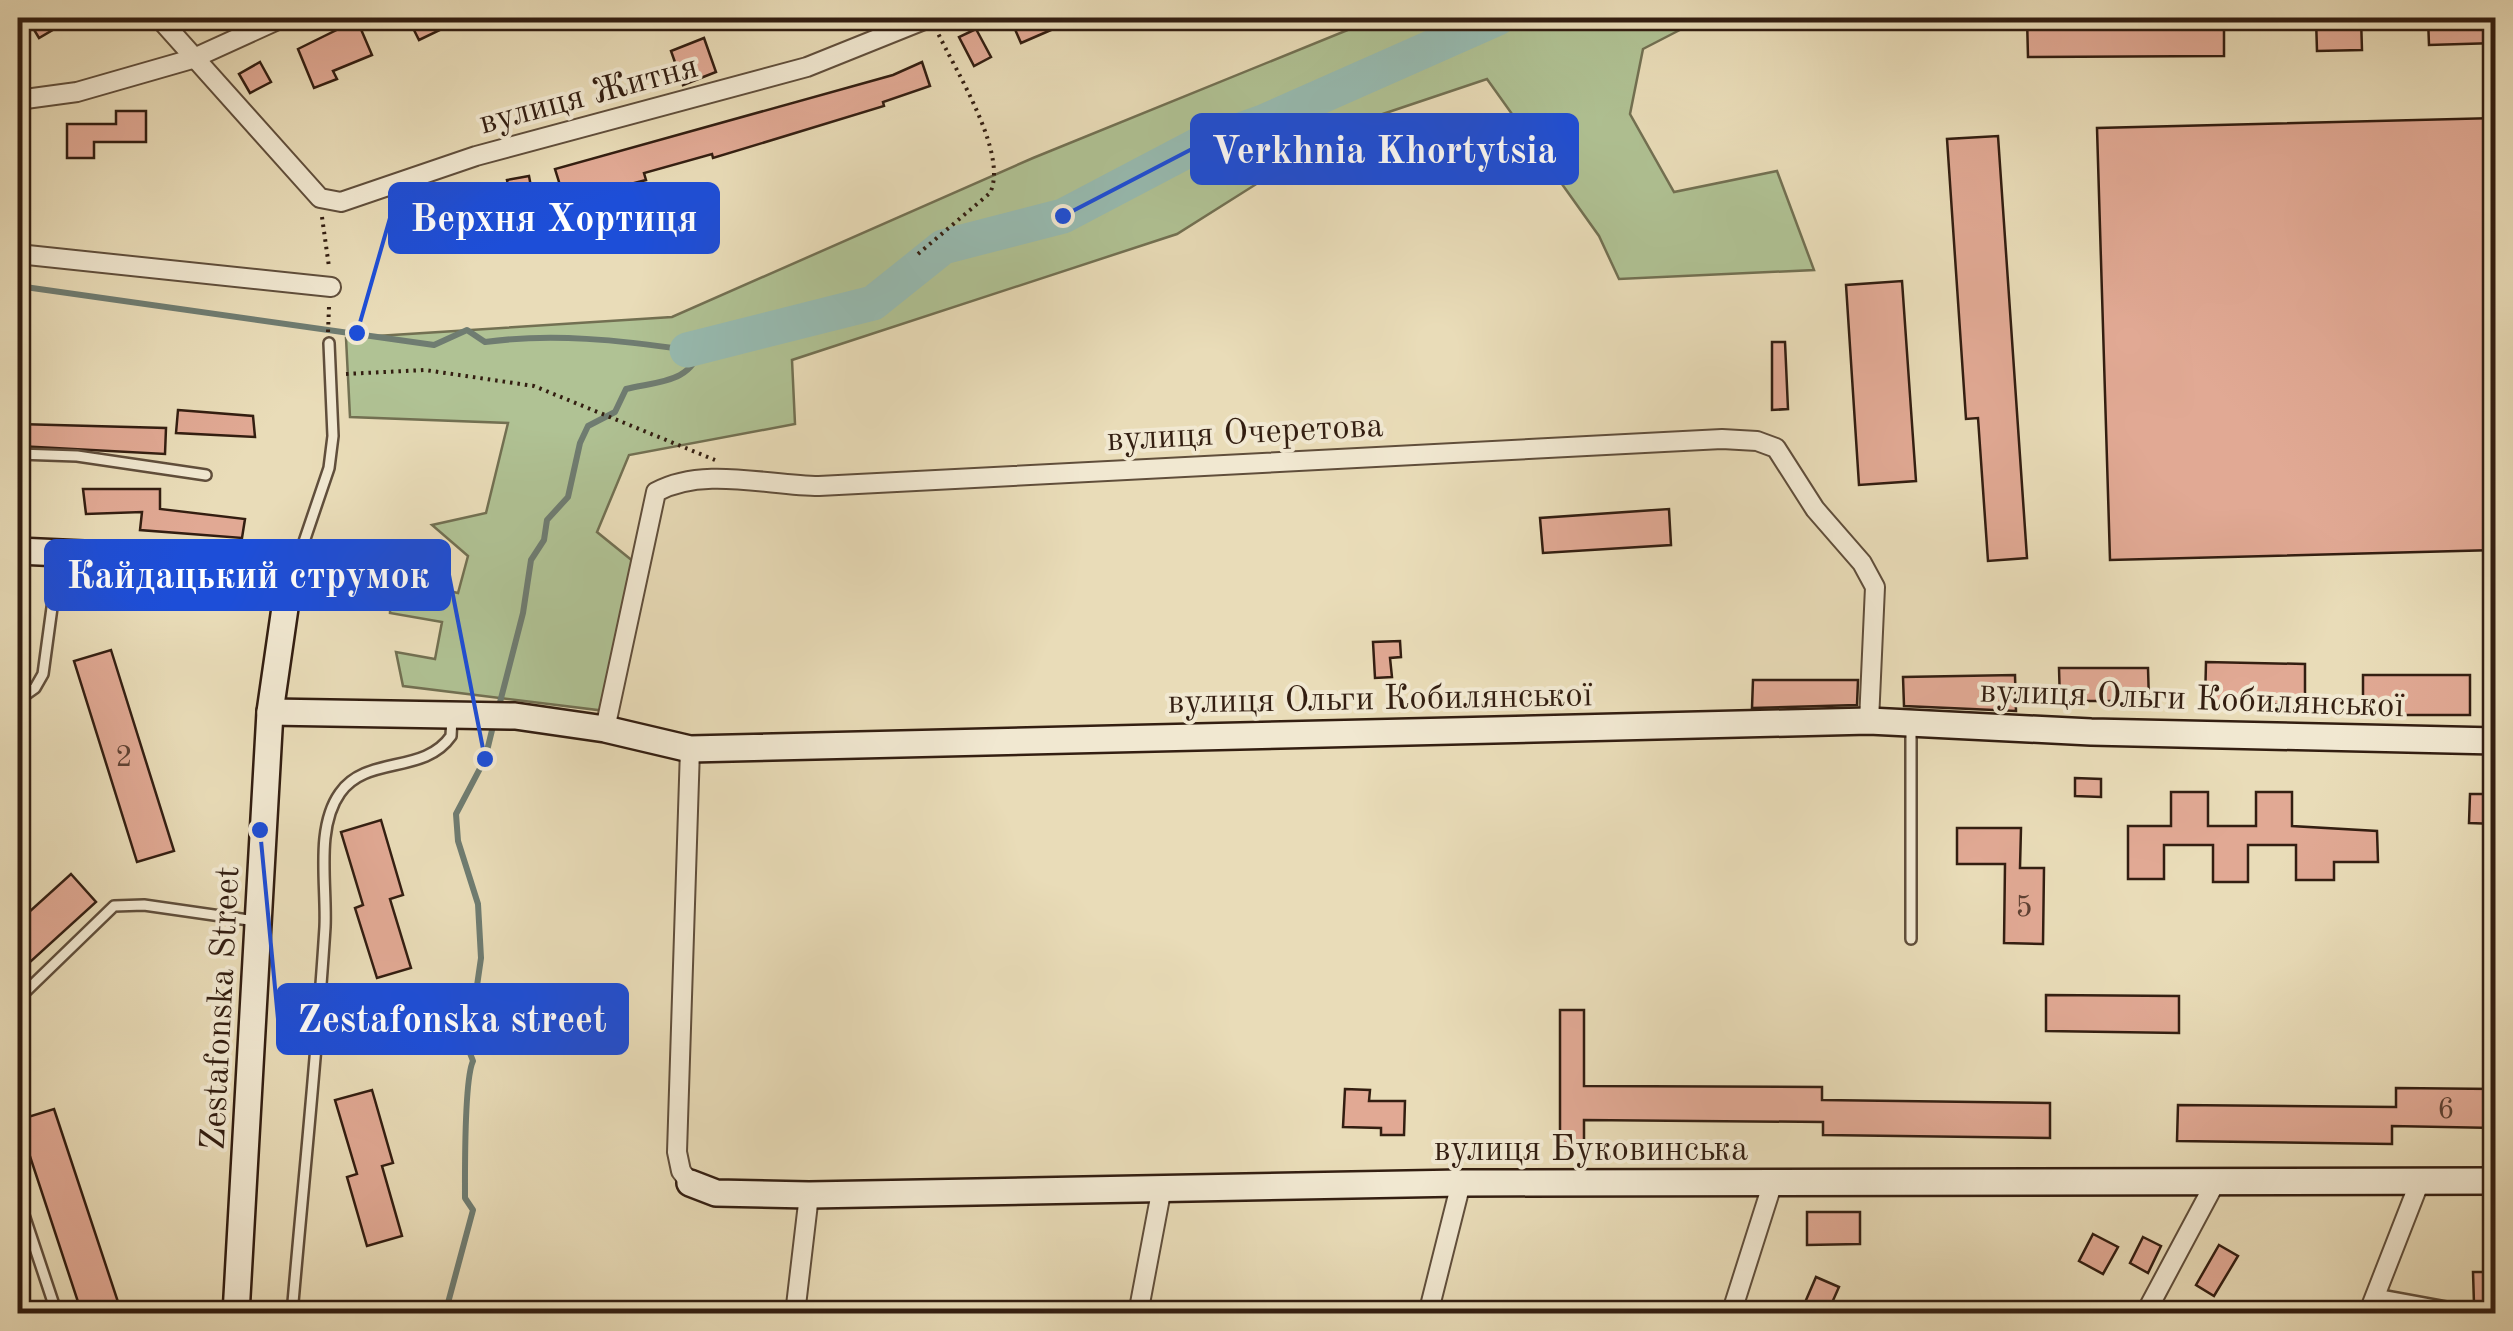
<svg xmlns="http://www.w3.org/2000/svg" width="2513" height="1331" viewBox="0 0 2513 1331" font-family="'Old Standard TT',serif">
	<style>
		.green { fill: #b0c294; stroke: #727052; stroke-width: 2.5 }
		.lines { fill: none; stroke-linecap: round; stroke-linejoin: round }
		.stream { stroke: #6f7c71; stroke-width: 6 }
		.river { stroke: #97bbb1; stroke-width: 35 }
		.building { fill: #e1a994; stroke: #331e11; stroke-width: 2.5 }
		.lane-casing { stroke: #604e3b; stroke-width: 14 }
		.street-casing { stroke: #604e3b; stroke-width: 22 }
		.secondary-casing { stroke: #331e11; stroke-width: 30 }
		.path { stroke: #331e11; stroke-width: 4; stroke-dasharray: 2.5 5; stroke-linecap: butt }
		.lane { stroke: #f1e8d1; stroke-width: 9 }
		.street { stroke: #f1e8d1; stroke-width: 18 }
		.secondary { stroke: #f1e8d1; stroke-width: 25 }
		.labels { text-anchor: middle; stroke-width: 8; stroke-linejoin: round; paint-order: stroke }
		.number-label { font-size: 30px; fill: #5e4132 }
		.street-label { font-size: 35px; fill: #331e11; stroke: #f1e8d1 }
		.leader { fill: none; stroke: #1d4ed8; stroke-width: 4 }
		.callout-dot { fill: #1d4ed8; stroke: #f1e8d1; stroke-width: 4 }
		.callout { fill: #1d4ed8; stroke: #1d4ed8; stroke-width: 4 }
		.callout-label { font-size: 38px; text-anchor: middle; font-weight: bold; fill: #fff }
	</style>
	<rect width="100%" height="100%" fill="#e9dcb8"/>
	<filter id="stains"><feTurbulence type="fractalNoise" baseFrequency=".002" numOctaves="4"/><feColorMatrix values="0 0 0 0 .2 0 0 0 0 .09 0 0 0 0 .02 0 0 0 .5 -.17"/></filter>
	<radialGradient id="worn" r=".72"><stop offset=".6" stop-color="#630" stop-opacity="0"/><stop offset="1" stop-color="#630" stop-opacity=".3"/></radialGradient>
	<polygon class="green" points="1377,18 1703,18 1643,49 1630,114 1674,192 1777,171 1814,270 1619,279 1599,236 1487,79 1350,125 1177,234 792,360 795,424 629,455 597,532 634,562 606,711 403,686 396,652 435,659 442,622 390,613 391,578 458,593 468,556 432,525 486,513 508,423 350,417 346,338 672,317 1033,158"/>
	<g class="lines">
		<g class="stream">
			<path d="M18 286 434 345 467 330 485 342C552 333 621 340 687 350"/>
			<path d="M498 710 523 613 531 560 544 540 547 520 568 497 580 443 588 426 615 412 626 389C659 381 692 383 701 346"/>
			<path d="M445 1314 473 1210 465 1198C465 1170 464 1080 473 1061L468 1048 481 958 478 904 458 841 456 814 485 759 494 722"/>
		</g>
		<polyline class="river" points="687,350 873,303 943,247 1063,216 1198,145 1263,122 1498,18"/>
	</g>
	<g class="building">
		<polygon points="27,18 50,18 56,28 39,38"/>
		<polygon points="408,18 434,18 440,30 419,40"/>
		<polygon points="1010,18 1046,18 1051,30 1021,43"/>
		<polygon points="2027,18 2224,18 2224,56 2028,57"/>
		<polygon points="2316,18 2361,18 2362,50 2317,51"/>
		<polygon points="2428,18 2496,18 2496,43 2429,45"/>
		<polygon points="357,20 372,55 333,71 337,79 314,88 298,49"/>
		<polygon points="976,29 991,57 974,66 959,37"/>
		<polygon points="704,38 716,72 683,85 671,51"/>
		<polygon points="260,62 271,82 250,93 239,74"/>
		<polygon points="922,62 930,86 883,102 884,106 713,158 712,154 644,173 646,180 565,201 555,169 893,75"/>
		<polygon points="116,111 146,111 146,142 94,142 94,158 67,158 67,124 116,124"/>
		<polygon points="2496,118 2496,550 2110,560 2097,128"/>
		<polygon points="1998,136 2027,558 1988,561 1978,418 1966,419 1947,139"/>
		<polygon points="529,176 534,203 513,208 507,180"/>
		<polygon points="1902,281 1916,481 1859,485 1846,285"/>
		<polygon points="1772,342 1785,342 1788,409 1772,410"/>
		<polygon points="178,410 253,416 255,437 176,433"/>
		<polygon points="18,424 166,428 165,454 18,446"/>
		<polygon points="83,489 160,489 160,509 245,519 242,538 140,530 142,512 86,514"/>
		<polygon points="1669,509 1671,545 1543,553 1540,518"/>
		<polygon points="1400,641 1401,657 1390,658 1392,677 1375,678 1373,642"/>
		<polygon points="111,650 174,851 137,862 74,661"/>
		<polygon points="2206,662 2305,664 2305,705 2205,703"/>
		<polygon points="2059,668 2148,668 2149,701 2060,701"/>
		<polygon points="2015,675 2016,711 1904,706 1903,677"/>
		<rect x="2363" y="675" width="107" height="40"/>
		<polygon points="1753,680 1858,680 1857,705 1752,708"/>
		<polygon points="2075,778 2101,779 2101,797 2075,796"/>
		<polygon points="2171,792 2208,792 2208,826 2256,826 2256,792 2292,792 2292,826 2377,831 2378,862 2334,862 2334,880 2296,880 2296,845 2248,845 2248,882 2213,882 2213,845 2164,845 2164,879 2128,879 2128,826 2171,826"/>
		<polygon points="2470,794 2496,794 2496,824 2469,823"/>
		<polygon points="381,820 403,895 390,899 411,968 377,978 355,908 363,905 341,832"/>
		<polygon points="1957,828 2021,828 2020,868 2044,868 2043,944 2004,943 2005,864 1957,864"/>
		<polygon points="71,874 96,902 18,973 18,922"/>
		<polygon points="2046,995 2179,996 2179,1033 2046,1031"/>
		<polygon points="1560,1010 1584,1010 1584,1086 1822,1087 1822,1100 2050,1103 2050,1138 1823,1135 1823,1122 1584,1120 1584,1143 1560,1143"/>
		<polygon points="2396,1088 2496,1089 2496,1128 2392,1126 2392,1144 2177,1141 2178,1105 2396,1107"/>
		<polygon points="1345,1089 1370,1090 1369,1101 1405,1101 1404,1135 1381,1135 1381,1128 1343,1127"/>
		<polygon points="372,1090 393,1163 382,1166 402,1236 367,1246 347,1177 357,1174 335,1100"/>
		<polygon points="54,1109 122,1314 82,1314 18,1120"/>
		<polygon points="1807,1212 1860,1212 1860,1244 1807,1245"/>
		<polygon points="2093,1234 2118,1247 2103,1274 2079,1261"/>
		<polygon points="2143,1237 2161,1246 2148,1273 2130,1263"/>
		<polygon points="2219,1245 2238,1256 2214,1296 2196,1285"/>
		<polygon points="2473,1272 2496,1272 2496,1308 2474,1304"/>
		<polygon points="1816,1277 1839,1287 1827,1314 1800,1314"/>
	</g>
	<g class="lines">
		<defs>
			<g id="lane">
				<polyline points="18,454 77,456 206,475"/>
				<polyline points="291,580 329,468 333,436 329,343"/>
				<polyline points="18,700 35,688 43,674 59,556"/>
				<polyline points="1911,939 1911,725"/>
				<polyline points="18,999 114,906 144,905 256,921"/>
				<polyline points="18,1197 57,1314"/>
				<polyline points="2375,1294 2484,1314"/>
				<path d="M292 1314C303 1185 317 1056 325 927 327 885 315 828 340 793 366 755 424 775 451 736L452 718"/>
			</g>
			<g id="street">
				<polyline points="159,18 320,198 341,202 476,156 807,67 929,18"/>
				<polyline points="18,100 77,92 192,59 282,18"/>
				<polyline points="18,254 331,287"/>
				<path d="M605 729 656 492C704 466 769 486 819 486L1722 439 1757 441 1776 448 1815 509 1862 563 1875 587 1869 721"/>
				<polyline points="690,749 677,1152 681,1171 690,1183"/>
				<polyline points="795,1314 809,1195"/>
				<polyline points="1138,1314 1162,1187"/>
				<polyline points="1428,1314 1461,1183"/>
				<polyline points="1731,1314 1773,1182"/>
				<polyline points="2145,1314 2215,1183"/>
				<polyline points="2368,1314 2420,1181"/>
			</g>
			<g id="secondary">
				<polyline points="18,551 259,562 279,573 288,587 270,712 236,1314"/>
				<polyline points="270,712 515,716 605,729 690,749 1869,721 2091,732 2496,741"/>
				<polyline points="690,1183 716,1193 809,1195 1461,1183 2496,1181"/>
			</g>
		</defs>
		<use href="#lane" class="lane-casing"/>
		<use href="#street" class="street-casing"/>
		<use href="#secondary" class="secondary-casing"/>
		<g class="path">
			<polyline points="322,217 329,267"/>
			<path d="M918 254 990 193C1009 154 955 70 937 31"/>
			<polyline points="328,332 329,307"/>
			<polyline points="346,374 425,370 534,386 715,460"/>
		</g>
		<use href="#lane" class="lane"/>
		<use href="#street" class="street"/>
		<use href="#secondary" class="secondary"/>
	</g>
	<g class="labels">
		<g class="number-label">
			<text x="124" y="766">2</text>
			<text x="2024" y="916">5</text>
			<text x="2446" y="1118">6</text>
		</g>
		<g class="street-label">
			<text transform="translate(588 93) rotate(-15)" y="12">вулиця Житня</text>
			<text transform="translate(1245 431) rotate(-3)" y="12">вулиця Очеретова</text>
			<text transform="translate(1380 697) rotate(-1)" y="12">вулиця Ольги Кобилянської</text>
			<text transform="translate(2192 697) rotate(2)" y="12">вулиця Ольги Кобилянської</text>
			<text transform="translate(219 1008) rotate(-87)" y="12">Zestafonska Street</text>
			<text x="1591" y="1160">вулиця Буковинська</text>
		</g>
	</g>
	<path class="leader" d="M1063 216L1192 149M357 333L390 218M485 759L449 575M260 830L278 1019"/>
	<g class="callout-dot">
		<circle cx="1063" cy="216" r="10"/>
		<circle cx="357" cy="333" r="10"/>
		<circle cx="485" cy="759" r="10"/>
		<circle cx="260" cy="830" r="10"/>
	</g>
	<g class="callout">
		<rect x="1192" y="115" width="385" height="68" rx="10"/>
		<rect x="390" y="184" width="328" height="68" rx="10"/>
		<rect x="46" y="541" width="403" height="68" rx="10"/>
		<rect x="278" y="985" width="349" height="68" rx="10"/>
	</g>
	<g class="callout-label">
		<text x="1384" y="163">Verkhnia Khortytsia</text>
		<text x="554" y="231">Верхня Хортиця</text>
		<text x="248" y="588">Кайдацький струмок</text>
		<text x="452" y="1032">Zestafonska street</text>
	</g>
	<rect width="2513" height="1331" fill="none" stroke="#e9dcb8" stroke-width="60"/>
	<rect x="20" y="20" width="2473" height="1291" fill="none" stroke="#331e11" stroke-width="5"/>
	<rect x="30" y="30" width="2453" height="1271" fill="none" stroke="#331e11" stroke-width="2.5"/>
	<rect width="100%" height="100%" filter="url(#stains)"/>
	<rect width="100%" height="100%" fill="url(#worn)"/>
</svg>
